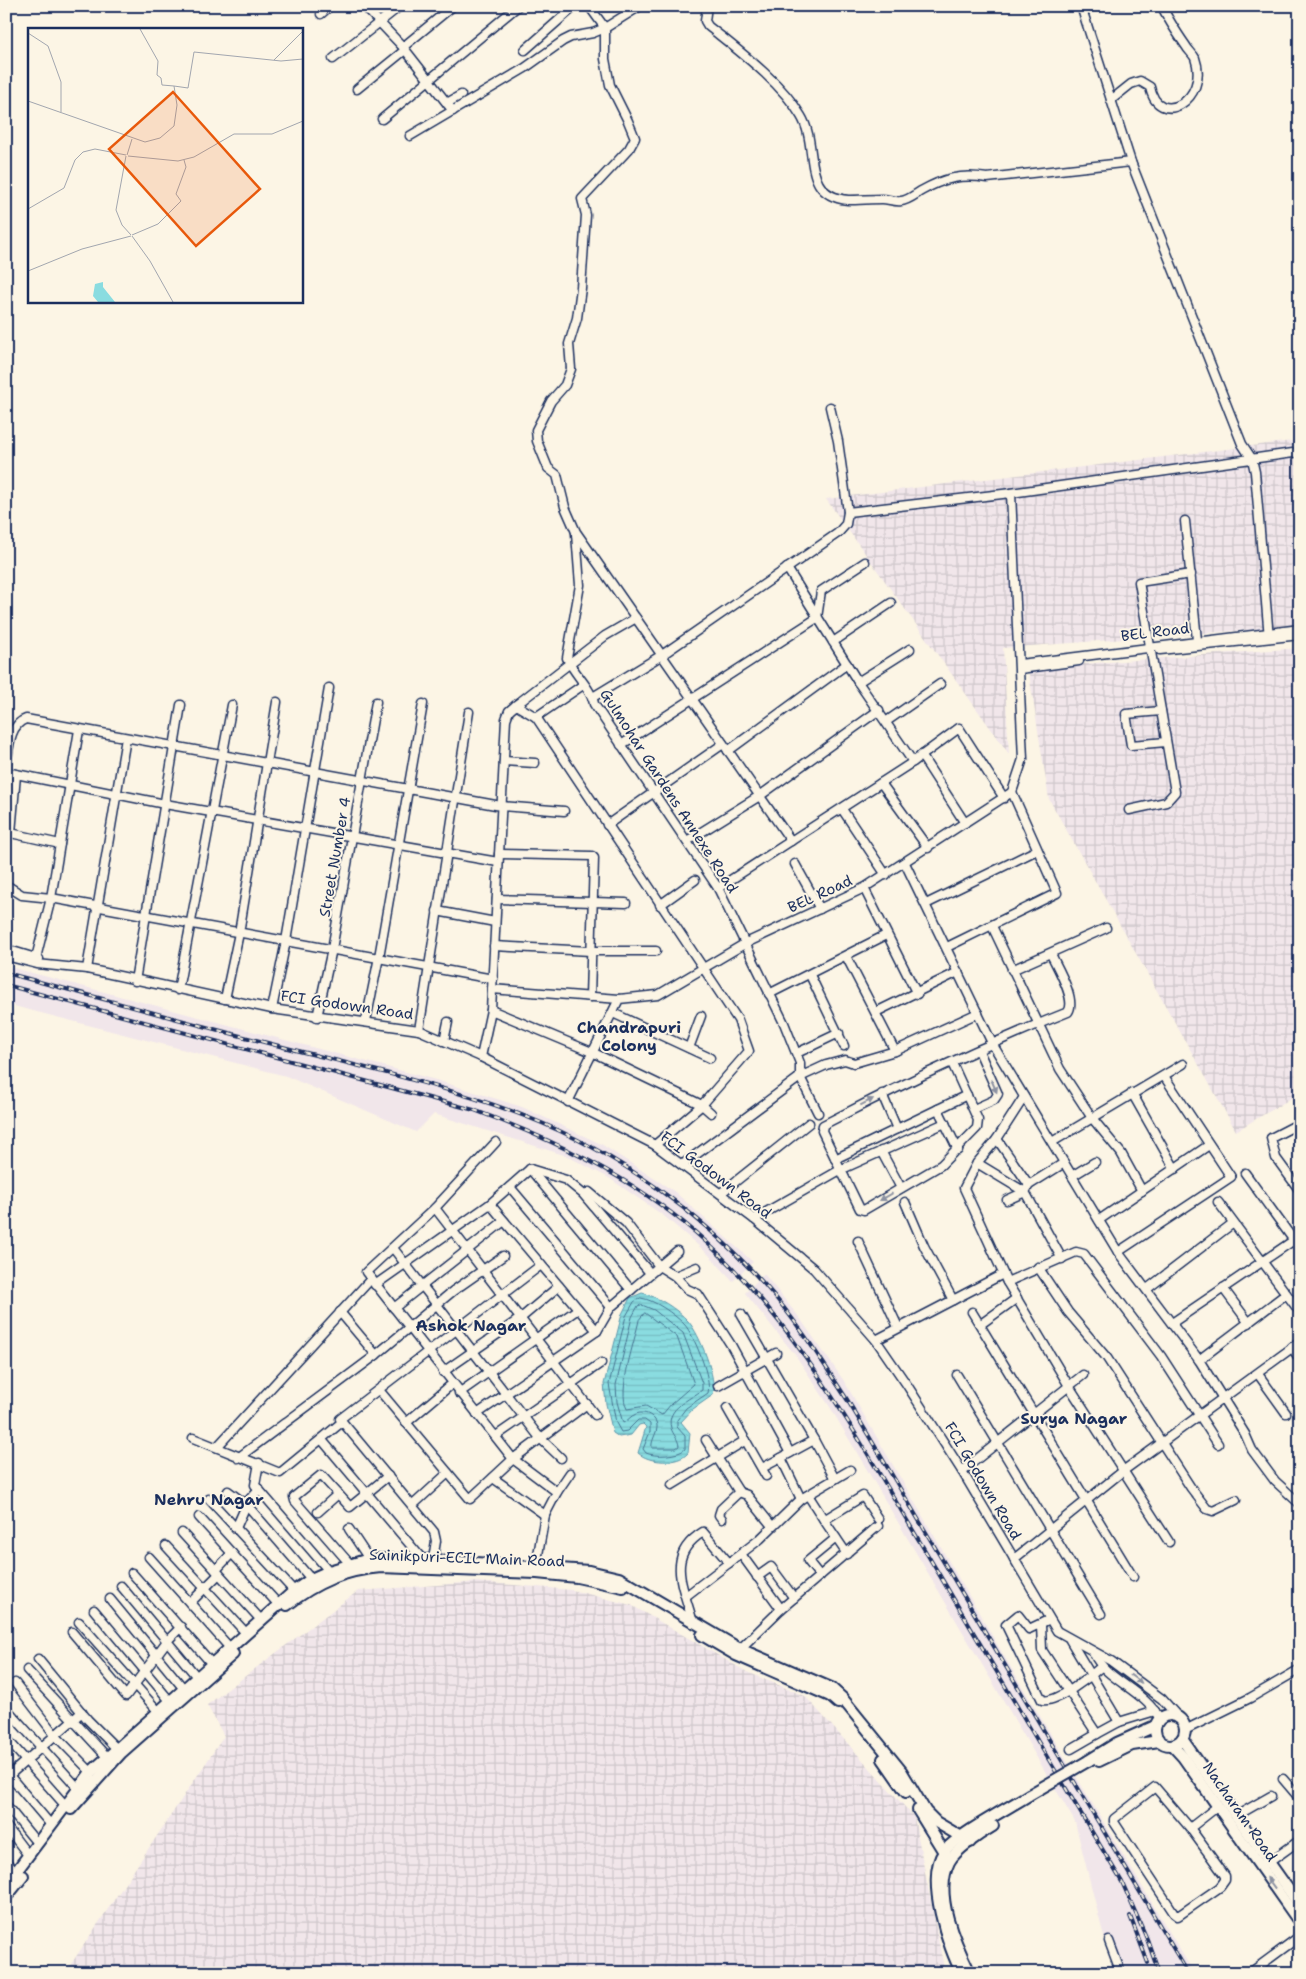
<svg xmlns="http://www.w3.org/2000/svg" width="1306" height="1979" viewBox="0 0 1306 1979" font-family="'Shantell Sans',sans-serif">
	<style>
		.built { fill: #f1e6ea }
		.industrial { fill: url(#industrial-grid) }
		.water { fill: url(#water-rules); stroke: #5e97ac }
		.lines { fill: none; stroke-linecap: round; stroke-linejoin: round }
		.shore { stroke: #477492; stroke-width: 1 }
		.minor-casing { stroke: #1b2f5e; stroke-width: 11 }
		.major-casing { stroke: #1b2f5e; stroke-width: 14 }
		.minor { stroke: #fcf5e5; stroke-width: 8 }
		.major { stroke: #fcf5e5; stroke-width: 10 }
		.rail-casing { stroke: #1b2f5e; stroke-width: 4 }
		.rail { stroke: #fcf5e5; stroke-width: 2; stroke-dasharray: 5.5; stroke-linecap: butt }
		.major-bridge-casing { stroke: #1b2f5e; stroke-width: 14; stroke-linecap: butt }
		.major-bridge { stroke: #fcf5e5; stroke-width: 10 }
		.oneway { fill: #8c92a2 }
		.labels { text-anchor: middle; stroke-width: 4; stroke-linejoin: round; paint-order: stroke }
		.street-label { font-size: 15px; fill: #1b2f5e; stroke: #fcf5e5 }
		.neighbourhood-label { font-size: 16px; font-weight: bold; fill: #1b2f5e; stroke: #fcf5e5 }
		.inset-road { fill: none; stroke: #a2a6af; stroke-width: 1 }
		.view { fill: #e8590c; fill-opacity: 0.15; stroke: #e8590c; stroke-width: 2.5 }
		.inset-edge { fill: none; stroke: #1b2f5e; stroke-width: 2.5 }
	</style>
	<defs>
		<pattern id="industrial-grid" width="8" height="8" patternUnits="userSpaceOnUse" patternTransform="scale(1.25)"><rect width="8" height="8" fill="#f1e6ea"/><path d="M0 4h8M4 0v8" fill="none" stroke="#cec6cb"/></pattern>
		<pattern id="water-rules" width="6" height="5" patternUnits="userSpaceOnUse" patternTransform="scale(1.25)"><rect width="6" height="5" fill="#8adce0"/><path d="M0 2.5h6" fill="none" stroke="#76bdc3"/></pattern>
	</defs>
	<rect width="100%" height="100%" fill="#fcf5e5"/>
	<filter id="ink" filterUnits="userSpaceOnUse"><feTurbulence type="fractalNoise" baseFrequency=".02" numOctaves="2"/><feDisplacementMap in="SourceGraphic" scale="10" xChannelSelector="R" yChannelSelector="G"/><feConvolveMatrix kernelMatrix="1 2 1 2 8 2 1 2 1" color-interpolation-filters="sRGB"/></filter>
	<g filter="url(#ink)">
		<g class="built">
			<polygon points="6,966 436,1080 522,1107 601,1144 675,1192 753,1262 733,1281 708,1254 664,1216 609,1178 567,1156 434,1114 416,1132 286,1076 6,1004"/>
			<polygon points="764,1274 799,1317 844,1381 1007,1661 1194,1973 1116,1973 1104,1937 1075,1822 830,1407 796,1356 745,1293"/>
		</g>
		<g class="industrial">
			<polygon points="1300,440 1300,626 1003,648 1009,754 826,499"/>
			<polygon points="1300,648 1300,1093 1236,1131 1049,799 1028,668"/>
			<polygon points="477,1582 572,1590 631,1605 747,1672 805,1696 914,1817 945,1973 65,1973 224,1736 207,1705 358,1591"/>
		</g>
		<path class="water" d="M642 1293C657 1296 677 1309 688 1321 700 1334 717 1379 713 1395L693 1409 681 1422 690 1433 688 1453C678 1465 649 1463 638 1453L646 1427 643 1424 639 1425 631 1435 619 1437 613 1433 606 1404 604 1384 622 1314 630 1298Z"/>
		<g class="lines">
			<g class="shore">
				<path d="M641 1298C655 1300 674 1314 684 1324 694 1334 712 1380 708 1393L686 1408 677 1420V1427L685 1436V1449C679 1456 654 1457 646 1453L643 1449 650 1432V1424L645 1420H638L627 1431 621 1432 616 1423 609 1384 626 1316 634 1302Z"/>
				<path d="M642 1305 654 1310 683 1333 702 1383V1390C691 1399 665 1408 671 1428 673 1435 678 1438 679 1446L676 1448H652C650 1437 665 1427 651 1416 647 1413 641 1412 636 1414 630 1416 628 1421 623 1423L617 1402 616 1385 632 1317 638 1306Z"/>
				<path d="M645 1313 677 1337 694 1384 671 1404 662 1415 646 1406 627 1409C617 1390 635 1341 639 1320Z"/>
			</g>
			<defs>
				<g id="minor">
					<polyline points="364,6 403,47 453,111"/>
					<polyline points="589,6 605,28 605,59 610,85 628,121 635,138 629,149 582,199 586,215 581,288 577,318 569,344 571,369 565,385 551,401 536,430 537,441 548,468 557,475 565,507 576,532 791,841"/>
					<path d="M707 6 705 21 708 26C739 51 781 82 801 116 820 147 799 195 848 200 859 200 871 199 882 199 888 199 895 202 901 201 907 201 916 194 921 191 944 178 961 174 987 178L1131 162"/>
					<polyline points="1081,6 1131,162 1242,444 1252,459 1255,472 1269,638"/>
					<polyline points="321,14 330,6"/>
					<polyline points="403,47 453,6"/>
					<polyline points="525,50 575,6"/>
					<polyline points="333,59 400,6"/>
					<polyline points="357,89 405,50"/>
					<path d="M1111 100 1131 84 1140 81 1150 87C1158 129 1210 100 1195 58 1193 54 1188 50 1186 46 1177 33 1168 20 1162 6"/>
					<polyline points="447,103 461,95"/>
					<polyline points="382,119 518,6"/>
					<polyline points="410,136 525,68 563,41 571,37 593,33 605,28 640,6"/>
					<polyline points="830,407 838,441 848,512"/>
					<polyline points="1185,521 1197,640"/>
					<path d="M576 534 580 585 567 658C574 674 592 689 594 704L718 888 784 1023 800 1063V1077L818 1113"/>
					<polyline points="787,568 858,682 913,762"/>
					<polyline points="833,642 891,603"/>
					<polyline points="1160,650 1300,635"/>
					<polyline points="1020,664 1300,629"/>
					<polyline points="1020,669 1079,661"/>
					<polyline points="858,682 910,649"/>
					<polyline points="583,685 536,717 738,1020 749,1051 702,1105 655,1145"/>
					<polyline points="593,697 662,655 838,533 846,524 848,512 1011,493 1300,452"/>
					<polyline points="516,705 605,636 636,618"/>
					<polyline points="1161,711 1126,714 1131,745 1166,742"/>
					<polyline points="887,721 940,684"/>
					<polyline points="621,745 817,618 821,591 865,562"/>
					<polyline points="728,751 847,664"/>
					<polyline points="921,755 965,823"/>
					<polyline points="504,761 535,763"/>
					<path d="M6 767C9 751 8 725 26 719L501 806 564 811"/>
					<polyline points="6,772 165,804 498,862"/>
					<polyline points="881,783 928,848"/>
					<polyline points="842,809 886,875"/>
					<polyline points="1129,810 1166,802 1175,792 1139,582 1191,574"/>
					<polyline points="607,825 723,744"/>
					<polyline points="6,832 60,844"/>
					<polyline points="11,833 16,775"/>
					<polyline points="687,841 761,795 879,710"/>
					<polyline points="499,854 592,856 594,858 590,997"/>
					<polyline points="905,863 993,1045 1118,1252 1199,1360 1245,1434 1252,1450 1275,1481 1300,1504"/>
					<polyline points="795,864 820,909"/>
					<polyline points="6,885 22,895 51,898 493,979"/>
					<polyline points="718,888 913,762 959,728 1004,798"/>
					<polyline points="864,888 917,994"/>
					<polyline points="497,899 626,903"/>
					<polyline points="926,904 1037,850"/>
					<polyline points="660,905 695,880"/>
					<polyline points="437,911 495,922"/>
					<polyline points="992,926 1060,1069 1092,1118 1121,1153 1142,1191"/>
					<polyline points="494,946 591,951 656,951"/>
					<polyline points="947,947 1057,893 1012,792"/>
					<polyline points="6,949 39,959"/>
					<polyline points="6,956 37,964 87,969 272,1009 419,1030 481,1057 655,1145 754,1219 814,1269 876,1340 907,1385 962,1471 1057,1631 1111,1661 1162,1699 1178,1717"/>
					<polyline points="846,956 895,1051 978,1013"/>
					<polyline points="36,958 51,898 79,730"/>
					<polyline points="87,969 126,738"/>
					<polyline points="1012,970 1106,928"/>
					<polyline points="810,975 844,1046"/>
					<polyline points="135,981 181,705"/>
					<polyline points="492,989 619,999"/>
					<polyline points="178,990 232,705"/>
					<polyline points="769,994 886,935"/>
					<polyline points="225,999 239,933 277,702"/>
					<polyline points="272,1009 286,941 329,688"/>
					<polyline points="491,1010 594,1053 702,1105 711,1113"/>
					<polyline points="876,1012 958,972"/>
					<polyline points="613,1013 710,1058"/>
					<polyline points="317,1017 332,949 376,702"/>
					<polyline points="366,1021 379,957 423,704"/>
					<polyline points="419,1030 469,712"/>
					<polyline points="444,1041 448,1022"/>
					<polyline points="689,1048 701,1016"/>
					<polyline points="797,1053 839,1033"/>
					<polyline points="481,1057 491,1010 506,719 509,711 516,705 536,717"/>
					<path d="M952 1063 978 1120 977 1128 941 1165 864 1210 860 1209 822 1131 823 1125C903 1083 985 1045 1068 1012 1077 1000 1057 967 1051 954"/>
					<polyline points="1132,1093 1175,1169"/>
					<polyline points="882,1094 897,1129"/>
					<polyline points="1024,1097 997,1139 1029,1185"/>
					<polyline points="568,1102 619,999 658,995 746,943 864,888 1012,792 1023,759 1011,493"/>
					<polyline points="938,1109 958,1150"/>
					<polyline points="974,1109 994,1100 998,1094 979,1051"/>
					<polyline points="1300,1123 1271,1138 1276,1158 1300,1191"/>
					<polyline points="997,1139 977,1163 964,1188 1007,1282 1069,1386 1169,1542"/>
					<polyline points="496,1142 435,1208 366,1272 513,1459 557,1492"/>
					<polyline points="1052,1142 1183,1064"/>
					<polyline points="881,1151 901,1188"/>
					<polyline points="835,1159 967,1095"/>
					<polyline points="977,1163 1025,1192"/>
					<polyline points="682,1165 800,1077 826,1065 845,1060 854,1063 895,1051"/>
					<polyline points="530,1169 566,1180 583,1194 650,1273"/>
					<polyline points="530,1169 631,1290"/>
					<polyline points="1245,1173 1300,1249"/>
					<polyline points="1072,1176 1095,1162"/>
					<polyline points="510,1187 611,1307"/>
					<polyline points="589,1192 626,1223 659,1266 675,1276 687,1289 698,1294 731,1345 790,1453"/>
					<polyline points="721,1193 809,1123"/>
					<polyline points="1007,1200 1025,1192"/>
					<polyline points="1218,1202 1300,1312"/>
					<polyline points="490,1204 597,1331"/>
					<polyline points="435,1208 595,1415"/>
					<polyline points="754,1219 840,1170 945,1123"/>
					<polyline points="1099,1220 1209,1145"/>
					<polyline points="858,1241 898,1327"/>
					<polyline points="393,1248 540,1438 561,1458"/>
					<polyline points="1118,1252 1231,1177 1164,1076"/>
					<polyline points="1062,1259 1025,1192 1029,1185 1064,1163"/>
					<polyline points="1038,1267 1068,1312 1107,1358 1191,1488 1207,1509 1213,1511 1236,1500"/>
					<polyline points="675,1276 697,1267"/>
					<polyline points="1007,1282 1076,1252 1084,1254 1161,1356 1218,1444"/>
					<polyline points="375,1285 490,1204 530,1169"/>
					<polyline points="1223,1288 1249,1323"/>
					<polyline points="1147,1289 1232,1224"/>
					<polyline points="953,1300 1003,1274"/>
					<polyline points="394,1308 504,1221"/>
					<polyline points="340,1312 376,1355"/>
					<polyline points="972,1312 1133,1577"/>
					<polyline points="741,1314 814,1440 781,1458 801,1499"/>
					<polyline points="1172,1323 1300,1236"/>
					<polyline points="981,1324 1017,1298"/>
					<polyline points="876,1340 953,1300 924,1246 905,1202"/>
					<polyline points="1292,1347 1300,1360"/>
					<polyline points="1199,1360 1286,1294"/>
					<polyline points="443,1372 521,1318 559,1286"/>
					<polyline points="1258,1374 1286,1413"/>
					<polyline points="957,1375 1101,1614"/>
					<polyline points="718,1386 776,1353"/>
					<polyline points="379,1390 470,1499 513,1459 587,1404"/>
					<polyline points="459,1393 578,1309"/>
					<polyline points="727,1408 766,1476"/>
					<polyline points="477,1414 597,1331 611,1307 677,1251"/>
					<polyline points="406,1423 452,1384"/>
					<polyline points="496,1436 601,1363"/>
					<polyline points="193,1438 280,1473 342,1422"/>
					<polyline points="322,1440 423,1560"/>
					<polyline points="706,1440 739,1492 721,1509 719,1515 722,1519"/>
					<polyline points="814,1440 835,1479"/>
					<polyline points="217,1447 371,1279"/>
					<polyline points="238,1458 376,1355 453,1291 503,1256"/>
					<polyline points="259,1463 255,1485 329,1571"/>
					<polyline points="762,1468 781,1458"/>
					<polyline points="962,1471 1083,1375"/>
					<polyline points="493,1478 545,1515"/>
					<polyline points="672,1485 746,1440"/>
					<polyline points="228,1491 247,1505 311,1579"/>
					<polyline points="739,1492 747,1495 772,1526"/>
					<polyline points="808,1495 824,1520"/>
					<polyline points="209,1499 294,1591"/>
					<polyline points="413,1505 448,1473"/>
					<polyline points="318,1512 338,1494"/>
					<polyline points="199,1517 278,1604"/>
					<polyline points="236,1528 248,1501 259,1489"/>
					<polyline points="349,1529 369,1559"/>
					<polyline points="182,1533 261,1620"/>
					<polyline points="166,1546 246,1633"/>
					<polyline points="741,1554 781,1609"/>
					<polyline points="847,1554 824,1520 863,1496 878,1519"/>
					<polyline points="149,1557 230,1648"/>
					<polyline points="1014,1559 1123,1471 1300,1342"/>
					<polyline points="350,1564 295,1501 294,1497 321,1475 350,1507 388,1476"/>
					<polyline points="432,1565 436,1541 434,1532 340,1419 541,1265"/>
					<polyline points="536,1566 545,1515 557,1492 570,1473"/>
					<polyline points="216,1570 232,1553"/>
					<polyline points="132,1573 212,1664"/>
					<polyline points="820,1576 808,1561 836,1538"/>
					<polyline points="757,1577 771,1567 794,1598"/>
					<polyline points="121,1586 197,1677"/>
					<polyline points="686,1596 760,1539 801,1499 850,1470"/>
					<polyline points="110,1599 184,1689"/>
					<polyline points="190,1603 219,1574"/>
					<polyline points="94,1610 170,1701"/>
					<path d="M1048 1620 1029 1629 1018 1615 1006 1625 1042 1700C1056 1704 1091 1676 1102 1666"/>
					<polyline points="79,1622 158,1711"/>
					<path d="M693 1623C684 1587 664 1556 703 1532L729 1563"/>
					<polyline points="1041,1624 1042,1650 1097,1734 1119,1722 1155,1711"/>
					<polyline points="72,1632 126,1696 167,1641 181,1627"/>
					<polyline points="1070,1640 1119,1722"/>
					<polyline points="740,1649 781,1609 878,1526"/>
					<path d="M1094 1654C1106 1680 1144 1690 1160 1719"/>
					<polyline points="38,1659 88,1720 116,1748"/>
					<polyline points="27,1670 107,1757"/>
					<polyline points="15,1683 55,1735 91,1772"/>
					<polyline points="6,1708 78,1788"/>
					<polyline points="1185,1730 1250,1698 1300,1669"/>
					<polyline points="6,1738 65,1805"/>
					<polyline points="1071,1749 1097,1734"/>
					<polyline points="7,1773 51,1825"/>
					<polyline points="6,1778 82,1712"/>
					<polyline points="1283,1779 1300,1799"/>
					<polyline points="6,1805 37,1843"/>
					<polyline points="1236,1816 1271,1796"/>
					<polyline points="6,1826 28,1855"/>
					<polyline points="1190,1828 1155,1787 1114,1819 1114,1822 1174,1913 1178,1916 1220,1887 1225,1880 1225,1876 1190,1828 1218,1806"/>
					<polyline points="6,1861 16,1874"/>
					<polyline points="1268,1863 1300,1840"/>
					<polyline points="1109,1941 1121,1973"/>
					<polyline points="1250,1973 1300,1936"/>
				</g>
				<g id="major">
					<path d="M287 1605C316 1582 344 1570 381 1567L537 1573 577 1577 623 1587"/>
					<polyline points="702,1635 736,1655 830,1696 838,1703"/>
					<circle cx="1170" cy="1730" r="15"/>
					<polyline points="1182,1739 1300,1906"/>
					<polyline points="1172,1745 1183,1757 1300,1923"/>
					<polyline points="883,1759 906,1792"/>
					<polyline points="1088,1761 1117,1743 1155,1726"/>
					<polyline points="1099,1761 1132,1745 1159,1741"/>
					<polyline points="71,1809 121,1753 233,1654"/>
					<polyline points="918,1810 949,1860"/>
					<polyline points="6,1885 91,1772 294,1591 311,1579 329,1571 369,1559 432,1560 589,1571 619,1578 740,1649 831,1688 842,1698 902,1772 926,1812 936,1822 970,1842"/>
					<polyline points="6,1897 23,1876"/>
					<path d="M962 1973C948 1948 925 1877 944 1852 955 1836 1010 1807 1029 1795"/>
					<path d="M970 1973C955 1943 933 1895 949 1862 955 1850 981 1833 993 1826"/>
				</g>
			</defs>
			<use href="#minor" class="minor-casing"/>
			<use href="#major" class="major-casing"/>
			<use href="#minor" class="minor"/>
			<use href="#major" class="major"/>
			<defs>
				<g id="rail">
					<path d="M6 973C101 998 196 1025 291 1049 370 1069 450 1087 527 1117 617 1152 701 1213 765 1285 797 1321 822 1361 848 1401L1188 1973"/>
					<path d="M6 985 474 1110C554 1140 630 1176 695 1232 794 1318 854 1432 920 1542 987 1656 1054 1769 1122 1882L1147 1939 1159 1973"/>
					<polyline points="1130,1916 1148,1963"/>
				</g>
			</defs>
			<use href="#rail" class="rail-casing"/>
			<use href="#rail" class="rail"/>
			<defs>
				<polyline id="major-bridge" points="1029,1795 1088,1761"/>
			</defs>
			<use href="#major-bridge" class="major-bridge-casing"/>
			<use href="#major-bridge" class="major-bridge"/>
		</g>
		<defs><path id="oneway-solid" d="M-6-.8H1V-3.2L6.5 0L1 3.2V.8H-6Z" transform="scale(1.25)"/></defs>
		<g class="oneway">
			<use href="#oneway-solid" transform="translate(994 1086) rotate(67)"/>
			<use href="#oneway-solid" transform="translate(867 1102) rotate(-27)"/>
			<use href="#oneway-solid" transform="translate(886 1197) rotate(150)"/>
			<use href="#oneway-solid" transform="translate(1136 1679) rotate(36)"/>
			<use href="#oneway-solid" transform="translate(1271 1883) rotate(-126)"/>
		</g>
	</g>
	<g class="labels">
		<g class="street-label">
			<text transform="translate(1155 632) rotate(-7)" y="5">BEL Road</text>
			<text transform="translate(669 791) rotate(57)" y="5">Gulmohar Gardens Annexe Road</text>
			<text transform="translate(335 857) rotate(-80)" y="5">Street Number 4</text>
			<text transform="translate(820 894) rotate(-25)" y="5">BEL Road</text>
			<text transform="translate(347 1005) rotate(8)" y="5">FCI Godown Road</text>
			<text transform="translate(716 1175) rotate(37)" y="5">FCI Godown Road</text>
			<text transform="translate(983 1481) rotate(59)" y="5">FCI Godown Road</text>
			<text transform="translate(467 1558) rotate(2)" y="5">Sainikpuri-ECIL Main Road</text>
			<text transform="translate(1240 1812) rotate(55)" y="5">Nacharam Road</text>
		</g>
		<g class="neighbourhood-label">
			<text x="629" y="1033">Chandrapuri<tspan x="629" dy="18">Colony</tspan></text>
			<text x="471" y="1331">Ashok Nagar</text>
			<text x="1074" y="1424">Surya Nagar</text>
			<text x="209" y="1505">Nehru Nagar</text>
		</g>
	</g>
	<g transform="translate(28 28)">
		<rect width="275" height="275" fill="#fcf5e5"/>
		<path d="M75 254V259L87 274H70L65 268 67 256Z" fill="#8adce0"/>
		<path class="inset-road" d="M112 1 130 33 129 47 133 50 134 57 146 58M0 5 20 18 33 54V84M246 32 275 3M146 58 160 60 166 24 253 33 275 31M0 73 117 114 132 110 146 98 149 77 146 58M99 127 104 111M98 128 88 182 94 197 103 207M100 128 150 133 166 129 206 106H244L275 93M0 181 36 160 47 132 55 124 67 121 98 127M104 207 130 196 153 173 148 166 158 139 156 132M104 208 122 233 145 274M0 243 54 221 103 208"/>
		<path class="view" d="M145 64 232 161 168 218 81 121Z"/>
		<rect width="275" height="275" class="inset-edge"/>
	</g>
	<rect width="1306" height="1979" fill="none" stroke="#fcf5e5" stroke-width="25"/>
	<rect x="12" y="12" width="1281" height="1954" fill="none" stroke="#1b2f5e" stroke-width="2" filter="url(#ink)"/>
</svg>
